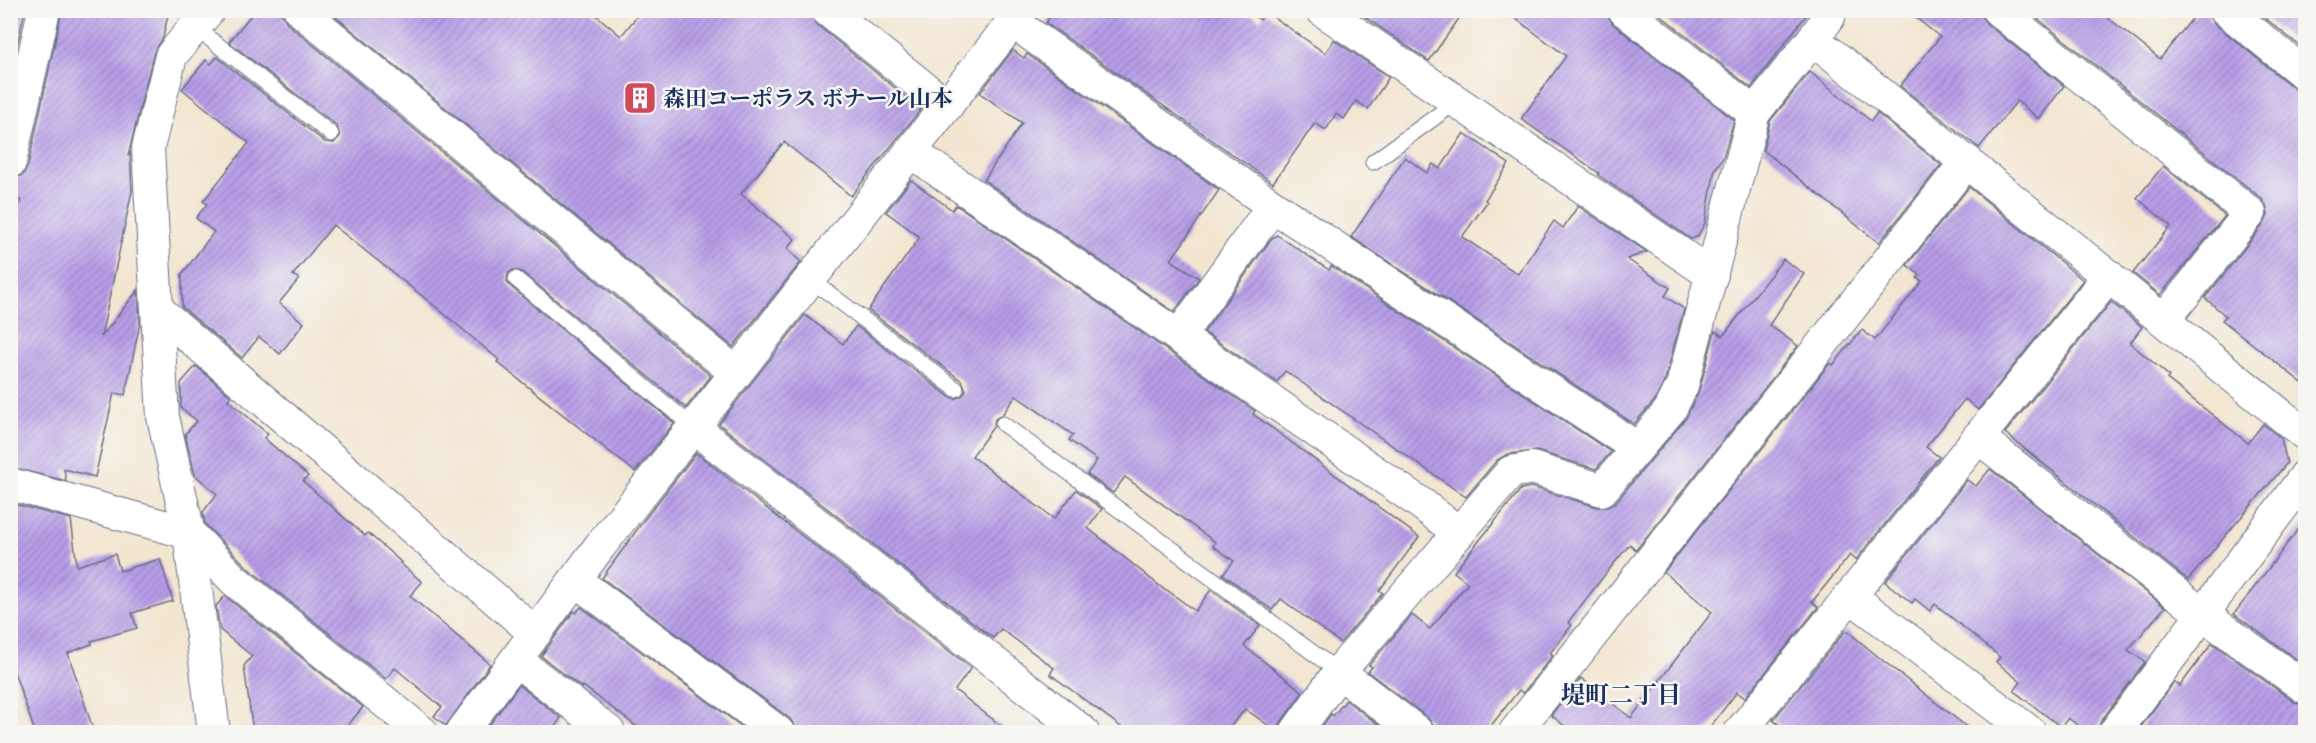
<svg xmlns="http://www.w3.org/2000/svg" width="2316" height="743" viewBox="0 0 2316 743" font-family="'EB Garamond','Noto Serif JP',serif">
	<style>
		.building { fill: url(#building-hatch) }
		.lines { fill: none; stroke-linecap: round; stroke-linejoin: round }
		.lane-casing { stroke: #676f86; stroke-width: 17 }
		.street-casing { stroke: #676f86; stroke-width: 34 }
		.lane { stroke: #fff; stroke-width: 15 }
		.street { stroke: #fff; stroke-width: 32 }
		.labels { text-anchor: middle; stroke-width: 5; stroke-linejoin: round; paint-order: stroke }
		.poi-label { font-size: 22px; font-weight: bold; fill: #1b2f5e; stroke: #f6f6f2; text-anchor: start }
		.neighbourhood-label { font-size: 24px; font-weight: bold; fill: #1b2f5e; stroke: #f6f6f2 }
	</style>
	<defs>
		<pattern id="building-hatch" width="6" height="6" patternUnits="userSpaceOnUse" patternTransform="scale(1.5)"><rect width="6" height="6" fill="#b89ee8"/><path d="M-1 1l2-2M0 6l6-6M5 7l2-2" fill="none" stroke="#9581bf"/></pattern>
	</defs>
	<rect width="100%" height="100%" fill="#f6f6f2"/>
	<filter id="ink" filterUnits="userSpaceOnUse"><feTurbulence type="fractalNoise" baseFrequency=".0167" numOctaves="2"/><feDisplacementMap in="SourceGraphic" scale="12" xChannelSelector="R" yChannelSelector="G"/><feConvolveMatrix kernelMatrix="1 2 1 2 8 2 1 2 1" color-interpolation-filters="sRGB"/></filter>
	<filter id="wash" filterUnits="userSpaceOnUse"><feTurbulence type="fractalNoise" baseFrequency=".008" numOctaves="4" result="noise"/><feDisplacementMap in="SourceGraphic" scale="24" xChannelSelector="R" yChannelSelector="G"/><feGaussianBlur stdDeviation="1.35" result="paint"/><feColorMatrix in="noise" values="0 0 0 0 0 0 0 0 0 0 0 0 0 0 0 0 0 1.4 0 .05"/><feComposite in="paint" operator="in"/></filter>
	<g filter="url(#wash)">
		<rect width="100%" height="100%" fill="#f3e6d1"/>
		<g id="blocks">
			<g class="building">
				<polygon points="10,10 25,10 10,77"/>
				<polygon points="62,10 169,10 163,38 154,52 128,156 130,153 132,191 101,337 138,290 140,323 125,395 114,393 95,477 64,469 66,481 10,467 10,251 21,200 10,199 10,179 23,175 28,166"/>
				<polygon points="255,10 277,10 283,16 288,24 711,376 686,408 522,272 513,270 508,273 507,282 510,286 674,423 635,472 497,362 499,360 442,312 333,225 293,275 299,279 279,303 304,323 280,354 259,337 242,358 182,307 182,274 214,232 196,218 207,204 203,201 249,143 182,89 206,60 211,64 217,57 325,142 334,143 340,136 337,126 229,42"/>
				<polygon points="340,10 590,10 621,36 642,10 807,10 816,24 921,109 851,196 784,142 741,194 795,239 787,249 801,262 733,347 335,16"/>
				<polygon points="1054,10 1246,10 1260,20 1266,12 1325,53 1334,40 1389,77 1368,109 1356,101 1344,119 1336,114 1326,130 1315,123 1273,183 1046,23"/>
				<polygon points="1355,10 1465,10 1429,61"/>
				<polygon points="1504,10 1606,10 1608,17 1613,24 1734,120 1723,158 1715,169 1705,223 1697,237 1691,239 1598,175 1599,173 1521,119 1566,56"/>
				<polygon points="1654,10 1810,10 1751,88"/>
				<polygon points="1906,10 1980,10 1982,17 1987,24 2064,86 2039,119 2017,101 1979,148 1900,86 1940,37"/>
				<polygon points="2027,10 2098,10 2160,59 2199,10 2208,10 2209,17 2215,24 2295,89 2306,93 2306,386 2222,320 2226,316 2205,298 2264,224 2268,215 2266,206 2262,199"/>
				<polygon points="2255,10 2306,10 2306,51"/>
				<polygon points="1013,50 1024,58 1027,54 1219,190 1171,260 1199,278 1174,312 984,180 1022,123 980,93"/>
				<polygon points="1810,72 1871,121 1877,113 1941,165 1879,243 1763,150 1770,121"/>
				<polygon points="1464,133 1509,164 1485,200 1487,202 1462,237 1518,274 1554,221 1563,228 1578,206 1647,252 1627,259 1670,288 1665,296 1684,309 1665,380 1655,400 1634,424 1351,237 1405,157 1427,173 1433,164 1440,169"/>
				<polygon points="2163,166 2225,216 2160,295 2133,273 2171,226 2137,198"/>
				<polygon points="911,180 952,210 956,205 964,210 1255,411 1253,414 1419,537 1379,591 1383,593 1340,643 1281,599 1272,610 1223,574 1234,561 1213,546 1215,542 1125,477 1113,493 1087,474 1097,460 1069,440 1073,435 1016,396 1002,415 995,419 994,426 972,456 1054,519 1076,490 1102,509 1088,528 1166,591 1167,590 1195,611 1211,590 1260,626 1244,646 1303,692 1281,722 1278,732 1245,709 1226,732 1128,732 1050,674 1054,668 1001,629 993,638 719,424 805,315 843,344 856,326 950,397 955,399 963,395 966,390 962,381 868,310 920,237 886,212"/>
				<polygon points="1969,187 2083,280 1978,410 1965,399 1926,447 1939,457 1856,560 1850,555 1812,602 1818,607 1745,698 1737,692 1706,732 1572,732 1551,715 1581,678 1631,718 1712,612 1664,572 1830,363 1833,365 1862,330 1875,340 1922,281 1917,278 1920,275 1907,265"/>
				<polygon points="1277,235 1329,270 1331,266 1611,452 1596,469 1537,451 1508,454 1497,460 1466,497 1285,371 1277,382 1204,332 1272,238"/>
				<polygon points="1783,259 1804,274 1769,325 1798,346 1636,550 1630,544 1611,567 1568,622 1572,625 1550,653 1553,655 1523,693 1519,690 1486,732 1435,732 1433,725 1428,718 1368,672 1372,667 1369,665 1412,615 1430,629 1468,583 1454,572 1521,489 1531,487 1597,507 1608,507 1616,502 1686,418 1699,391 1715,331 1723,336"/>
				<polygon points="2111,302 2142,327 2130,343 2169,376 2167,379 2248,443 2263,424 2281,438 2287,463 2188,580 2005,433"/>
				<polygon points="196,366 231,396 228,400 268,434 264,438 308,476 303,481 365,536 368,533 401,562 400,563 422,582 410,596 490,664 446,726 434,716 442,707 395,668 386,679 248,568 205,524 203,512 217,494 195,475 185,434 197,421 181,408 181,383"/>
				<polygon points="696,453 971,668 955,690 1009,732 796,732 794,724 789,718 602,578 644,520"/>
				<polygon points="1990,469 2165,607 2128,650 2145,662 2101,721 2097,732 2087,732 2068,718 2061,727 2014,691 2021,682 1996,662 2000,657 1935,604 1930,611 1915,599 1912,603 1885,582 1967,480 1976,486"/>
				<polygon points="10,503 71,519 77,566 115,554 120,571 160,559 173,601 132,613 137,628 91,641 92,644 68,653 94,732 35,732 10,660"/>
				<polygon points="2306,519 2306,666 2234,614"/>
				<polygon points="225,596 363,707 342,732 253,732 244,666 252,656 220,630 216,606"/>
				<polygon points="581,607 749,732 644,732 583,686 582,688 541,656 574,611 576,613"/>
				<polygon points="1846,630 1881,659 1973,732 1789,732 1773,720"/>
				<polygon points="2212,643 2296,703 2306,706 2306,732 2137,732 2174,682 2180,686"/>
				<polygon points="519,685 561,718 551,732 484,732"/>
				<polygon points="1346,700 1388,732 1318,732 1331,714 1333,716"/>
			</g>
		</g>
	</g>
	<g filter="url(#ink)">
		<use href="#blocks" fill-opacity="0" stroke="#676f86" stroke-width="1.5"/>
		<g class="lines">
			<defs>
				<g id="lane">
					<polyline points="195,27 331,134"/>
					<polyline points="1373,162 1456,102"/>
					<polyline points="516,279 693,427"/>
					<polyline points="810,279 956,389"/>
					<polyline points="1003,424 1339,672"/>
				</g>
				<g id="street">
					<polyline points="209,10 171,56 148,148 163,417 189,533 214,732"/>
					<polyline points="300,10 736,373"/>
					<polyline points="827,10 947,106"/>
					<polyline points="1322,10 1712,275"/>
					<polyline points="1624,10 1754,113"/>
					<polyline points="1831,10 1829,17 1813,39 2306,435"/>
					<polyline points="1998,10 2250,213 2164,320"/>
					<polyline points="2226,10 2306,75"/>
					<polyline points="1013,22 1273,206 1637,448"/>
					<polyline points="911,152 1423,505 1459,533"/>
					<polyline points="10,162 44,10"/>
					<polyline points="158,310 535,633"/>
					<polyline points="1179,336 1273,206"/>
					<polyline points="693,427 1083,732"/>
					<polyline points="1978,437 2202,614 2306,688"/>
					<polyline points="10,484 189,533 234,580 422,732"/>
					<polyline points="575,580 778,732"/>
					<polyline points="1850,596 2030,732"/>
					<polyline points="516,660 609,732"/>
					<polyline points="1339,672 1417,732"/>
					<polyline points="462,732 600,546 1022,10"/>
					<polyline points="1296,732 1339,672 1511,472 1532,468 1602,490 1670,410 1682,386 1754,113 1813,39"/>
					<polyline points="1515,732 1967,161"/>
					<polyline points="1740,732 2109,276"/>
					<polyline points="2115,732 2306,475"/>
				</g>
			</defs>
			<use href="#lane" class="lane-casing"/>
			<use href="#street" class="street-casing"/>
			<use href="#lane" class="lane"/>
			<use href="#street" class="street"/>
		</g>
	</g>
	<defs>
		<symbol id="building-square" viewBox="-11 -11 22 22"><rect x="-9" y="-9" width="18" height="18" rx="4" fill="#d1495b" stroke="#f6f6f2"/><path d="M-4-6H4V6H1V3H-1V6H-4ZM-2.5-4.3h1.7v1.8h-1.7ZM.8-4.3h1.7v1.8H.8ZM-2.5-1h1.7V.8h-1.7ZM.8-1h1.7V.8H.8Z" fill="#fff"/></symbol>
	</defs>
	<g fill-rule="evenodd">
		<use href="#building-square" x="621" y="79" width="38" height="38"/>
	</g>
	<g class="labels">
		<g class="poi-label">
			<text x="663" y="106">森田コーポラス ボナール山本</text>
		</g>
		<g class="neighbourhood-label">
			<text x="1621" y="703">堤町二丁目</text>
		</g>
	</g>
	<rect width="2316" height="743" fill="none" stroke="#f6f6f2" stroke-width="36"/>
</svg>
